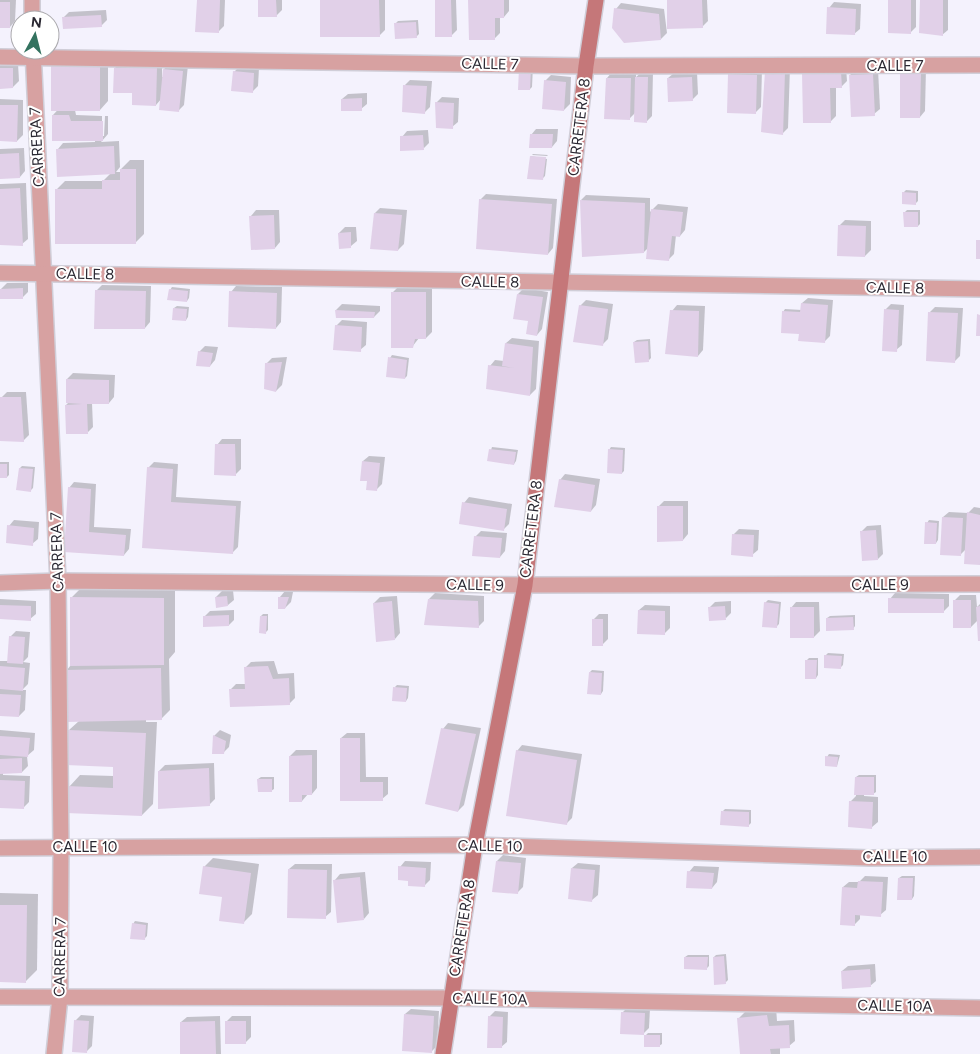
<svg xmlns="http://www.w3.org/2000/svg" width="980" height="1054" viewBox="0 0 980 1054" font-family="Figtree,sans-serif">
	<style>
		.shadow { fill: #0003 }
		.building { fill: #e1d0e8 }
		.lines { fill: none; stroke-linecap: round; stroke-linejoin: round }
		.street-casing { stroke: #d0ced8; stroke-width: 18 }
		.secondary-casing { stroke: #d0ced8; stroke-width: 18 }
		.street { stroke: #d7a1a1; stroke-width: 15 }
		.secondary { stroke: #c57779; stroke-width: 15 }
		.labels { text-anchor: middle; stroke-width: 4; stroke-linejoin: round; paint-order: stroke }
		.street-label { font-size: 15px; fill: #2a2832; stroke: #fff }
	</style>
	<rect width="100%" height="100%" fill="#f4f2fd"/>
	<g class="shadow">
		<polygon points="0,0 16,0 15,21 10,27 0,27"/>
		<polygon points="198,0 225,0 224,26 218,32"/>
		<polygon points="259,0 282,0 282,10 276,16"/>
		<polygon points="321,0 385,0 385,30 379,36"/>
		<polygon points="436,0 456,0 457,30 451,36"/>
		<polygon points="470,0 509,0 509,11 504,17 500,17 500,33 494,39"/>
		<polygon points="668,0 707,0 708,21 702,27"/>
		<polygon points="889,0 916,0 916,27 910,33"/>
		<polygon points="922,0 948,0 948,30 942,35"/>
		<polygon points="834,2 861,4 860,29 854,34 829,8"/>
		<polygon points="621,3 664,9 667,33 661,39 616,9"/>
		<polygon points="106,10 107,20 101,26 63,18 69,12"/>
		<polygon points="418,20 419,34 416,37 395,24 398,21"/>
		<polygon points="108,56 108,101 100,110 75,110 76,115 102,116 102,136 104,136 105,116 108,116 108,134 101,142 119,141 120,167 116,172 121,172 121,169 130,160 144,160 144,234 135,243 56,190 65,181 103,181 111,173 58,149 63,143 95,142 95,140 53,115"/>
		<polygon points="121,62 162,63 162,77 164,77 164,69 170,64 188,65 184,105 178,111 162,98 156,105 133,92 115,68"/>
		<polygon points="0,63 18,63 19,81 13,87 0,87"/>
		<polygon points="240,66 259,68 258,86 252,92 234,72"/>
		<polygon points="533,66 532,87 530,89 520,89"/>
		<polygon points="790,67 788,128 782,134 767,72"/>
		<polygon points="809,67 846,67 847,81 841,87 836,87 836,116 830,122 804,73"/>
		<polygon points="907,68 926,68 925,111 920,117 901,73"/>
		<polygon points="735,69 762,69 761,107 755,113 730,74"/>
		<polygon points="878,69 880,109 874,114 850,75 856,70"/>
		<polygon points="612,72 636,73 636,77 642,72 653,72 652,116 647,121 635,113 629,119 607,78"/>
		<polygon points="697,72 698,94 692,100 668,78 674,73"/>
		<polygon points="551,75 571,77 570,104 564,110 545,81"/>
		<polygon points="410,80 432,81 430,107 425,112 405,85"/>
		<polygon points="367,93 367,104 361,109 342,99 348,94"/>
		<polygon points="442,97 459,98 458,122 452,127 436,103"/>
		<polygon points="0,99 23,100 23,135 17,141 0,140"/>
		<polygon points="536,129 558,129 557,141 552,147 531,135"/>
		<polygon points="428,130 429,143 424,148 402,137 407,131"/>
		<polygon points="24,148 25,171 20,177 0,178 0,149"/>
		<polygon points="533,154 548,155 547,156 532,155"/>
		<polygon points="531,156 547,159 545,176 542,179 528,177"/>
		<polygon points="26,183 28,239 22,244 0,244 0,184"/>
		<polygon points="906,190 918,191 918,201 916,203 903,193"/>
		<polygon points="486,194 557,199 553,248 548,254 480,200"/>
		<polygon points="586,195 650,198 650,212 658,204 688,207 685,230 680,236 676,235 674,254 668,260 648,248 644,252 581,200"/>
		<polygon points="380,208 407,210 404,244 398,250 375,213"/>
		<polygon points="256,210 279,210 280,242 275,248 251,216"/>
		<polygon points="907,210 920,210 920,224 918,226 904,213"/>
		<polygon points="845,220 871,221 871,250 865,256 839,226"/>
		<polygon points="345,227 356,227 357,241 351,246 339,233"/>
		<polygon points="7,283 28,283 28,292 22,298 1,289"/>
		<polygon points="102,285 151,286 150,322 145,328 96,291"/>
		<polygon points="236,286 282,287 281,322 276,328 231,292"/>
		<polygon points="172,287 190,289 189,298 187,301 170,290"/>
		<polygon points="398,287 432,287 432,332 426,338 419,338 412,347 392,293"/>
		<polygon points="524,288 548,292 542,329 537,335 518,294"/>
		<polygon points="808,298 833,300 830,336 824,342 800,333 783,312 785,309 802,310 802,303"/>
		<polygon points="586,300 613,304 608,339 602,345 580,306"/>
		<polygon points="342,304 380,306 380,311 374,317 337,316 336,310"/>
		<polygon points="891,304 904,305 902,345 896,350 885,310"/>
		<polygon points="677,305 705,306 703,350 698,356 672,311"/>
		<polygon points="177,306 189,307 188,317 186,320 174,308"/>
		<polygon points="935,307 963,308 960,356 955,361 930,312"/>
		<polygon points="342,320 367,322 366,345 360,350 336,326"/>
		<polygon points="512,338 539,341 536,389 530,395 490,366 495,360 504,361 506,343"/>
		<polygon points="650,339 651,358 649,360 634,342 637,340"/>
		<polygon points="205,346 218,347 215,360 210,366 199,352"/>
		<polygon points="392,355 409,358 407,376 405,378 390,358"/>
		<polygon points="287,357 282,385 276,391 266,364 272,358"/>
		<polygon points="73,373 115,375 114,397 109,403 92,403 93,427 88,432 66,405 69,402 67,379"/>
		<polygon points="7,392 26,392 29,435 23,441 1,398"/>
		<polygon points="222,439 241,439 241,469 235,475 217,445"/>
		<polygon points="492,447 518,450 516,461 514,464 488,460"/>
		<polygon points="611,447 625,448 624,471 622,473 609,450"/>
		<polygon points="369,456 385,457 382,484 377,489 368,480 363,461"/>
		<polygon points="0,462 9,462 9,475 7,477 0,477"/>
		<polygon points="154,462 178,464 176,497 241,501 238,547 233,552 143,547 148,468"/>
		<polygon points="22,466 35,467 33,488 30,491 20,468"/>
		<polygon points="565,474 600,479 596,505 591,511 560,480"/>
		<polygon points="74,482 96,484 94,527 131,529 129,549 124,555 65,551 69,488"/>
		<polygon points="469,497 512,504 509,524 503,530 464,503"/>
		<polygon points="664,501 688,501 688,534 683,540 658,507"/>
		<polygon points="974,507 980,508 980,564 966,549 960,555 943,517 949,512 968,513"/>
		<polygon points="14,520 39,522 38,539 32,544 9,526"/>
		<polygon points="929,520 939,521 938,540 936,543 927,523"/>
		<polygon points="881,525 883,554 878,559 861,532 867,526"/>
		<polygon points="739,529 759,530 758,550 752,555 733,535"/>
		<polygon points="481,531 507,533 505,551 500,557 475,537"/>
		<polygon points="83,586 175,586 175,652 169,659 170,710 161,719 146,719 146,722 157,722 153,804 142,815 69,787 80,775 114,776 115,766 69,730 79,721 66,671 71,665 71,598"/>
		<polygon points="233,590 234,600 228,605 216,597 222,591"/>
		<polygon points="285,591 293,592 291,602 285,608 280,597"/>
		<polygon points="435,593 484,596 484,621 478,627 429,599"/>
		<polygon points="895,593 949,594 949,606 943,612 890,599"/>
		<polygon points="960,595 976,595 977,607 980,604 980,640 978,620 971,627 954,601"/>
		<polygon points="397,596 400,633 395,639 374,603 380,597"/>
		<polygon points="0,599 36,601 36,614 30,619 0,618"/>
		<polygon points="768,600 781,602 779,624 776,627 765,603"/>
		<polygon points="731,601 731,613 726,618 710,607 715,602"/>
		<polygon points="796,602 819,602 820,631 814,637 791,608"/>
		<polygon points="645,605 670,606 670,628 664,634 639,610"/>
		<polygon points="234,610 234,620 229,625 204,617 210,611"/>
		<polygon points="263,614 268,614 268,630 265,633 261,616"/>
		<polygon points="599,614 608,614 608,639 602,645 593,620"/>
		<polygon points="855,615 855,626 853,629 827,618 830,616"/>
		<polygon points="16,631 30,632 28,657 23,662 30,663 28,684 22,690 26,690 25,710 19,716 0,714 0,661 8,661 10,637"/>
		<polygon points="828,653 844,654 843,665 840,668 825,656"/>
		<polygon points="809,658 818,658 818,675 816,678 806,661"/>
		<polygon points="274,661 278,674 294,673 295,698 289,704 230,690 236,684 246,684 245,668 251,662"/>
		<polygon points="592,670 604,671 603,691 601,694 590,672"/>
		<polygon points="397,685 409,686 408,698 406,701 395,687"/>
		<polygon points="448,723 481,728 464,805 458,811 443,729"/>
		<polygon points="0,730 35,733 34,750 27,756 28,766 22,772 3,773 3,775 30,776 29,802 24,807 0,807"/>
		<polygon points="220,730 231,735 229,747 223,753 214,736"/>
		<polygon points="347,733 365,733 366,777 388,777 388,794 382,799 342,800 341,738"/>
		<polygon points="522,745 582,754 572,818 566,824 517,751"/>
		<polygon points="296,750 317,750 317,788 312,794 308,794 302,801 290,756"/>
		<polygon points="829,754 840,755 837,766 827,757"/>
		<polygon points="214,763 215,799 209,805 159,771 165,765"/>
		<polygon points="859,775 876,775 876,792 873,794 864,794 864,796 878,797 878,822 872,827 850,802 856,796 856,777"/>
		<polygon points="261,777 274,777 274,789 271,791 258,779"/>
		<polygon points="725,809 751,810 751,823 748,826 723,811"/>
		<polygon points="503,855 526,858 523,887 517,893 497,861"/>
		<polygon points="213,858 259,864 252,914 243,923 204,867"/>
		<polygon points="405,861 431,862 430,880 424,886 409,880 400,867"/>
		<polygon points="578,863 600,865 598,895 592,900 572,868"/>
		<polygon points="295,864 332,864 331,912 325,917 289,869"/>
		<polygon points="694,866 719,867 717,882 712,888 689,872"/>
		<polygon points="365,872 369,913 364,919 335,880 340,874"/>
		<polygon points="865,876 888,877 886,910 880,915 860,914 860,919 854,925 843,887 849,882 859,882"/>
		<polygon points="902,876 915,876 914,896 912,899 899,878"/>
		<polygon points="0,893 38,894 37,970 25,982 0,981"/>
		<polygon points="135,921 148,923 147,936 144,939 133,924"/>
		<polygon points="726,954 728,980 725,983 714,957 716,955"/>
		<polygon points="688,955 709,955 709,966 707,968 685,957"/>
		<polygon points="875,964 876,981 870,986 842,971 848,966"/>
		<polygon points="628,1007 650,1008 649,1028 643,1034 622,1013"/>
		<polygon points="776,1007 777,1021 794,1020 795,1041 789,1046 780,1047 780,1054 742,1054 738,1019 747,1010"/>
		<polygon points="411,1009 439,1011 437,1046 431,1052 405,1014"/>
		<polygon points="495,1011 508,1012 507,1042 501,1047 489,1017"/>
		<polygon points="81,1015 94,1016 92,1046 86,1052 75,1021"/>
		<polygon points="220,1016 221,1054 182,1054 181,1022 187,1017"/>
		<polygon points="232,1016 251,1016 251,1037 245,1043 226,1022"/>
		<polygon points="648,1033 662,1033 662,1044 659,1046 646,1035"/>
	</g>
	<g class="building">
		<polygon points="197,0 220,0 219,33 195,32"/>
		<polygon points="258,0 276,0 277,17 258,17"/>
		<polygon points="320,0 379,0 380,37 320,37"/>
		<polygon points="435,0 451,0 452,37 435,37"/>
		<polygon points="468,0 504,0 504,18 495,18 495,40 469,40"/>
		<polygon points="667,0 702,0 703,28 667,29"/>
		<polygon points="888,0 911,0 911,34 888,33"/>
		<polygon points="920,0 943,0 943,36 919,33"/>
		<rect x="0" y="2" width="10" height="26"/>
		<polygon points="827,7 856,9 855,35 826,34"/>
		<polygon points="614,8 659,14 661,40 624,43 612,28"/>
		<polygon points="101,15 102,27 63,29 62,17"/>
		<polygon points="416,22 417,38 395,39 394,23"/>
		<rect x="51" y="64" width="49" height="47"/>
		<polygon points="0,68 13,68 13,88 0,89"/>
		<polygon points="114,68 157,68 156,106 132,105 132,93 113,93"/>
		<polygon points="519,68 531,68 530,90 518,90"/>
		<polygon points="163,69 183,71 179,112 159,110"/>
		<polygon points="233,71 254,73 253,93 231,91"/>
		<polygon points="765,71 785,72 783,135 761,132"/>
		<polygon points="841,72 842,88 830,88 831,123 803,123 802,73"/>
		<polygon points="900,73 921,73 920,118 900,118"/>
		<polygon points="728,74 757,75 756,114 727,113"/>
		<polygon points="873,74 875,116 851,117 849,75"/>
		<polygon points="635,77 648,77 647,123 634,122"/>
		<polygon points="692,77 693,101 668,102 667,78"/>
		<polygon points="606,78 631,78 630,120 604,119"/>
		<polygon points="544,80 566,82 564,111 542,109"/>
		<polygon points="403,85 427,86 425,114 402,112"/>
		<polygon points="362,98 362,111 341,111 341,99"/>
		<polygon points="435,102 454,103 453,129 436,128"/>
		<polygon points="0,105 18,105 17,142 0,141"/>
		<polygon points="52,115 69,115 71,121 103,121 103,141 52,141"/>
		<polygon points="530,134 553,134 552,148 529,148"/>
		<polygon points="423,135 424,150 400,151 400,136"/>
		<polygon points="114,146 115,174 57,177 56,149"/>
		<polygon points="19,153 20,178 0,179 0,154"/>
		<polygon points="530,156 546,157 543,180 527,179"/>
		<polygon points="120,169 136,169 136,244 55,244 55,189 102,189 102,180 120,180"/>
		<polygon points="20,188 23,246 0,245 0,189"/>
		<polygon points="902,192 916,193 916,205 902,204"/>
		<polygon points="479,199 552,204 548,255 476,249"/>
		<polygon points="580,200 645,203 644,253 582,257"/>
		<polygon points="651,209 683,212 680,237 672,236 669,261 646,259"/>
		<polygon points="903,212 918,212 918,227 904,227"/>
		<polygon points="374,213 402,215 398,251 370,249"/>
		<polygon points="274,215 275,249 251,250 249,216"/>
		<polygon points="838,225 866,226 865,257 837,256"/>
		<polygon points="351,232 351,248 339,249 338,233"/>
		<rect x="976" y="240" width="4" height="19"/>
		<polygon points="23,288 23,299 0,299 0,289"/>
		<polygon points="169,289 188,291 187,302 167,300"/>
		<polygon points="95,290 146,291 145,329 94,329"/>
		<polygon points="229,291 277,293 276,329 228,327"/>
		<polygon points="391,292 426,292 426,339 415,339 413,348 391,348"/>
		<polygon points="517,294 543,297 537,336 526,334 528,321 513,319"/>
		<polygon points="801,303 828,305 825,343 798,341 799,334 781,333 782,311 800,312"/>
		<polygon points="579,305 608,309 603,346 573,342"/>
		<polygon points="173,308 187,309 186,321 172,320"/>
		<polygon points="884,309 899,310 897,352 882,351"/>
		<polygon points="335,310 375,312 374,318 336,318"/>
		<polygon points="670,310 699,311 698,357 665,354"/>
		<polygon points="928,312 958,313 955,363 926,361"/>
		<polygon points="977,314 980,315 980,336 976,336"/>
		<polygon points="335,325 362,327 361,352 333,350"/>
		<polygon points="648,341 649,362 635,363 633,342"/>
		<polygon points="505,343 533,347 530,396 486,389 488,365 514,368 502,366"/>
		<polygon points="198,351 213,353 210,367 196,366"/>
		<polygon points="388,357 407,360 405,379 386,377"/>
		<polygon points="282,362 276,392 264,389 265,363"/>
		<polygon points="66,379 109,380 109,404 87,404 88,434 66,434 65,405 82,404 66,403"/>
		<polygon points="0,397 21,397 24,442 0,441"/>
		<polygon points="215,444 235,444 236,476 214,475"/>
		<polygon points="489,449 516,452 514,465 487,461"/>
		<polygon points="608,449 623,450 622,474 607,473"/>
		<polygon points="362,461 380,463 377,491 366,490 367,481 360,481"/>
		<rect x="0" y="464" width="7" height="14"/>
		<polygon points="147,467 173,469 171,502 236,506 233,554 142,548"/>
		<polygon points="19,468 33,469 31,492 16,490"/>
		<polygon points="559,479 595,485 591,512 554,507"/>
		<polygon points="68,487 91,489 89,532 126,535 124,556 64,552"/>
		<polygon points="462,502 507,509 504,531 459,524"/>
		<polygon points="657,506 683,506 683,541 657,542"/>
		<polygon points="967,512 980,515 980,565 964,564"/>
		<polygon points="942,517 963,518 961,556 940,555"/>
		<polygon points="925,522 937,523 936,544 924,544"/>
		<polygon points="7,525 34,528 33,546 6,543"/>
		<polygon points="876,530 878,560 862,561 860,531"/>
		<polygon points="732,534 754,535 753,557 731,555"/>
		<polygon points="474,536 502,538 500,558 472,556"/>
		<polygon points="227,596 228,606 216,608 215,597"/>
		<polygon points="70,597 164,598 164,665 70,666"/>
		<polygon points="278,597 289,597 285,609 278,609"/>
		<polygon points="888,598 944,599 944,613 888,613"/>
		<polygon points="428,599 478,601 479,628 424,625"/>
		<rect x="953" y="600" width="18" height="28"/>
		<polygon points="392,601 395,640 376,642 373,603"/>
		<polygon points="764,602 779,604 777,628 762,627"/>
		<polygon points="0,605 31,606 31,621 0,619"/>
		<polygon points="725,606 726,620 709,621 708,607"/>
		<polygon points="980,606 980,641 978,641 976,607"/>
		<rect x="790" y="607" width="24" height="31"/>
		<polygon points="638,610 665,611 665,635 637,634"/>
		<polygon points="229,615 229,626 203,627 203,616"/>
		<polygon points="260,616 267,616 266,634 259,633"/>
		<polygon points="853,617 854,630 826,631 826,618"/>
		<rect x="592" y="619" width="11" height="27"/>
		<polygon points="9,636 25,637 23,664 7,663"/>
		<polygon points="824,655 842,656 841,669 824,668"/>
		<polygon points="805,660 817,660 816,679 805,679"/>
		<polygon points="0,666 25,668 23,691 0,689"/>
		<polygon points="268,666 273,679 289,678 290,705 230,707 229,689 245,689 244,667"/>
		<polygon points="161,668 162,720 66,722 65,670"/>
		<polygon points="589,672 602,673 601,695 587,694"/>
		<polygon points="393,687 407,688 406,702 392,701"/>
		<polygon points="0,694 21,695 19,717 0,716"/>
		<polygon points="441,728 476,734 458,812 425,804"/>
		<polygon points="68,730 146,733 142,816 66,813 67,786 113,788 113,767 66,765"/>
		<polygon points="213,735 226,741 224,754 212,754"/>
		<polygon points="0,736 30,738 28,757 0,755"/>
		<polygon points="340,738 360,738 360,782 383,782 383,801 340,801"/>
		<polygon points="516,750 577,760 567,825 506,816"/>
		<polygon points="312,755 312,795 302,795 302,802 289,802 289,756"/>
		<polygon points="825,756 838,757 837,767 825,766"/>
		<polygon points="22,758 22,773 0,774 0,759"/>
		<polygon points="209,768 210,806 158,809 158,771"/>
		<polygon points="855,777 874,777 874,795 854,795"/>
		<polygon points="257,779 272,779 272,792 258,792"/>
		<polygon points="0,780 25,781 24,809 0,808"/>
		<polygon points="849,801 873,802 872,829 848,827"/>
		<polygon points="721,811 749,812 749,827 720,825"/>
		<polygon points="496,861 521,863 518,894 492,892"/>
		<polygon points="203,866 251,873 244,924 219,921 222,897 199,894"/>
		<polygon points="398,866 426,868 425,887 408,886 408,881 398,880"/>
		<polygon points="571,868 595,870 592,902 568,899"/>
		<polygon points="288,869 327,870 326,919 287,918"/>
		<polygon points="687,871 714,873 712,889 686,888"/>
		<polygon points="360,877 364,920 337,923 333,880"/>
		<polygon points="898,878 913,878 912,900 897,900"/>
		<polygon points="858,881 883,882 881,917 855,915 855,926 840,925 842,887 857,888"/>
		<polygon points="0,905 27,905 26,983 0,982"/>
		<polygon points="132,923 146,925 145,940 130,939"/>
		<polygon points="724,956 726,984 714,985 713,957"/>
		<polygon points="684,957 708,957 707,970 684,969"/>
		<polygon points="870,969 871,987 842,989 841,971"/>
		<polygon points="621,1012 645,1013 644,1035 620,1034"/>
		<polygon points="404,1014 434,1016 432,1053 402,1051"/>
		<polygon points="767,1015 769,1026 789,1025 790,1048 770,1049 771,1054 740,1054 737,1018"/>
		<polygon points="488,1016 503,1017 502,1048 487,1048"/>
		<polygon points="74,1020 89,1021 87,1053 72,1052"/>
		<polygon points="215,1021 216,1054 180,1054 180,1022"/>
		<rect x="225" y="1021" width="21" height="23"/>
		<rect x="644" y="1035" width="16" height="12"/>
	</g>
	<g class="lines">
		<defs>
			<g id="street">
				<polyline points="32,0 32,20"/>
				<polyline points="33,50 58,581 61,847 60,997 54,1054"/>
				<polyline points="0,57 586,66 980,65"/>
				<polyline points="0,273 980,289"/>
				<polyline points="0,583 58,581 525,585 980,584"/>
				<polyline points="0,848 475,845 870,858 980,857"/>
				<polyline points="0,997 451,998 980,1008"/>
			</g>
			<polyline id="secondary" points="443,1054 475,845 525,585 586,66 596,0"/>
		</defs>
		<use href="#street" class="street-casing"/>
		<use href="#secondary" class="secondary-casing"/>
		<use href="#street" class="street"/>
		<use href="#secondary" class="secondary"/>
	</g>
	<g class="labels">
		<g class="street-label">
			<text transform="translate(490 64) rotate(1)" y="5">CALLE 7</text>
			<text x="895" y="71">CALLE 7</text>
			<text transform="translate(579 127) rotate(-83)" y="5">CARRETERA 8</text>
			<text transform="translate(37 147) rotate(-93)" y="5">CARRERA 7</text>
			<text transform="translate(85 274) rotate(1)" y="5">CALLE 8</text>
			<text transform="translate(490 282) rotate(1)" y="5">CALLE 8</text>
			<text transform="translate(895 288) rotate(1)" y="5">CALLE 8</text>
			<text transform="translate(531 529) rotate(-83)" y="5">CARRETERA 8</text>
			<text transform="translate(57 552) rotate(-92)" y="5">CARRERA 7</text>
			<text transform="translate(475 585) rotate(1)" y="5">CALLE 9</text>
			<text x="880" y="590">CALLE 9</text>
			<text transform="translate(490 846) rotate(1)" y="5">CALLE 10</text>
			<text x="85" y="852">CALLE 10</text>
			<text x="895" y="862">CALLE 10</text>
			<text transform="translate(462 928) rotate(-81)" y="5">CARRETERA 8</text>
			<text transform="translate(60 957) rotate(-89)" y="5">CARRERA 7</text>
			<text transform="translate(490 999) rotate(1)" y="5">CALLE 10A</text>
			<text transform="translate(895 1006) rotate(1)" y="5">CALLE 10A</text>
		</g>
	</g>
	<g transform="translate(35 35) rotate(7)"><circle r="24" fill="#ffffff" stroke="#aaa9ad"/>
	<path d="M0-4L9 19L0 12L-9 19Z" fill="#33725f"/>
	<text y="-8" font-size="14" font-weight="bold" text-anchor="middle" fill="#2a2832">N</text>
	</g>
</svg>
